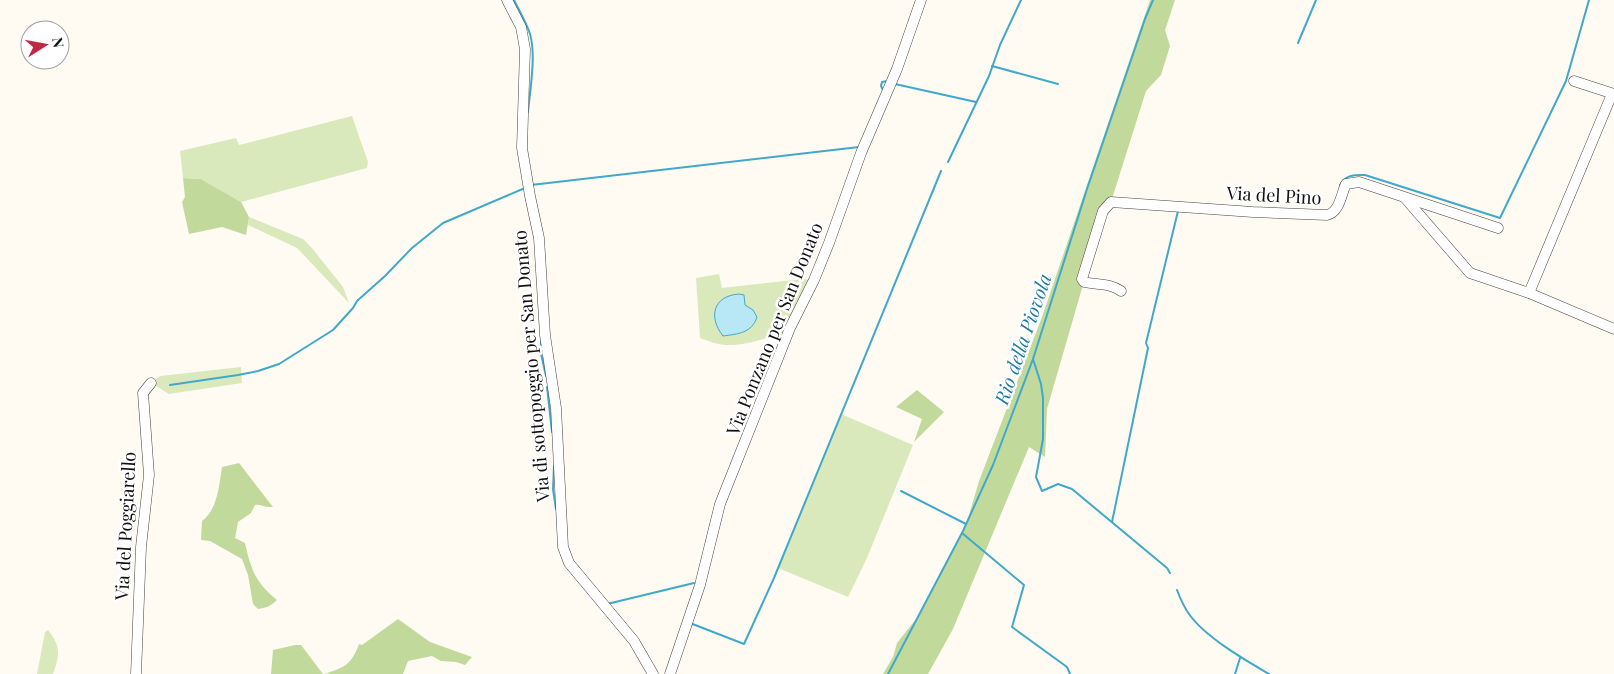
<svg xmlns="http://www.w3.org/2000/svg" width="1614" height="674" viewBox="0 0 1614 674" font-family="'Playfair Display',serif">
	<style>
		.green { fill: #dae9bc; fill-rule: evenodd }
		.forest { fill: #c1da9c }
		.water { fill: #b8e7f5; stroke: #40a8cb }
		.lines { fill: none; stroke-linecap: round; stroke-linejoin: round }
		.stream { stroke: #40a8cb; stroke-width: 2 }
		.minor-casing { stroke: #434343; stroke-width: 11 }
		.minor { stroke: #fff; stroke-width: 10 }
		.labels { text-anchor: middle; stroke-width: 5; stroke-linejoin: round; paint-order: stroke }
		.street-label { font-size: 18px; fill: #101010; stroke: #fff }
		.water-label { font-size: 19px; font-style: italic; fill: #1a7aa1; stroke: #fff }
	</style>
	<rect width="100%" height="100%" fill="#fffbf3"/>
	<g class="green">
		<polygon points="352,116 368,162 367,168 241,202 201,179 183,178 180,151 236,138 239,145"/>
		<polygon points="249,217 303,239 312,248 343,287 349,303 297,248 248,225"/>
		<path d="M719 274 722 288 803 279 814 280 789 330C770 337 747 346 727 345 717 345 709 341 700 338L696 278ZM745 299V305L749 308 742 332 723 336Z"/>
		<polygon points="241,367 242,383 169,394 151,383 160,376"/>
		<polygon points="841,414 913,445 867,558 848,597 778,568"/>
		<path d="M48 630C61 646 60 655 53 674H37L45 632Z"/>
	</g>
	<g class="forest">
		<polygon points="1150,0 1175,0 1165,30 1170,46 1161,75 1146,91 1111,202 1085,278 1047,409 1045,457 1029,447 953,629 928,674 883,674 893,657 897,643 920,614 966,525 979,481 1042,317"/>
		<polygon points="183,178 201,179 241,202 249,217 246,235 222,227 189,234 182,202 185,197"/>
		<polygon points="917,390 944,412 914,442 922,419 896,407"/>
		<path d="M239 463 273 507C265 508 261 504 255 505L251 513 238 522 235 538 245 543C251 570 256 583 277 600 271 606 266 608 258 609L253 604 248 575 242 559 210 541 201 540 202 521C218 509 219 485 222 467Z"/>
		<path d="M398 619 430 642 472 657 465 665 456 662 441 661 432 656 408 661 403 674H325C344 667 351 666 359 644L362 645Z"/>
		<polygon points="295,645 301,645 323,674 271,674 273,650"/>
	</g>
	<path class="water" d="M739 294 744 295 745 305 753 310 757 317C752 333 738 334 723 336 708 317 713 296 739 294Z"/>
	<g class="lines">
		<g class="stream">
			<path d="M514 0C519 10 525 21 529 31 537 52 530 90 528 112"/>
			<polyline points="1298,43 1316,0"/>
			<polyline points="992,66 1058,84"/>
			<polyline points="895,84 976,102"/>
			<polyline points="883,90 881,86 882,82 887,81"/>
			<polyline points="948,162 989,76 1000,45 1021,0"/>
			<polyline points="531,185 859,147"/>
			<path d="M1340 185C1346 174 1355 175 1365 175L1500 218 1566 81 1589 0"/>
			<polyline points="541,342 541,354 546,376"/>
			<polyline points="1033,359 1041,384 1043,398 1043,439 1036,477 1042,491 1058,484 1072,489 1167,568 1170,573"/>
			<polyline points="170,385 238,375 258,371 279,364 333,330 353,308 357,301 385,276 412,248 443,223 525,188"/>
			<polyline points="547,387 552,432"/>
			<polyline points="554,466 553,489 556,509"/>
			<polyline points="901,491 966,524"/>
			<polyline points="1112,522 1148,348 1146,343 1178,211"/>
			<polyline points="962,533 1024,585 1012,627 1067,667 1070,674"/>
			<path d="M1177 590C1180 598 1184 607 1189 614 1205 637 1245 660 1269 674"/>
			<polyline points="607,604 694,583"/>
			<polyline points="690,623 744,644 774,578 941,171"/>
			<polyline points="888,674 963,531 993,465 1033,359 1087,189 1145,19 1153,0"/>
			<polyline points="1235,674 1240,658"/>
		</g>
		<defs>
			<g id="minor">
				<polyline points="507,0 521,27 525,49 522,148 530,196 539,238 545,335 556,408 563,547 569,563 634,641 653,674"/>
				<polyline points="1574,81 1614,94"/>
				<polyline points="1405,198 1470,273 1529,293 1614,329"/>
				<path d="M1121 291C1110 283 1097 285 1084 282L1082 279 1103 211 1111 202 1253 212 1327 215C1340 212 1341 194 1346 184L1359 182 1498 228"/>
				<polyline points="1529,293 1612,94"/>
				<polyline points="136,674 141,547 149,475 143,393 151,383"/>
				<polyline points="670,674 700,585 720,504 790,328 814,280 829,243 861,153 897,69 921,0"/>
			</g>
		</defs>
		<use href="#minor" class="minor-casing"/>
		<use href="#minor" class="minor"/>
	</g>
	<g class="labels">
		<g class="street-label">
			<text transform="translate(1274 196) rotate(3)" y="6">Via del Pino</text>
			<text transform="translate(775 329) rotate(-68)" y="6">Via Ponzano per San Donato</text>
			<text transform="translate(532 366) rotate(-95)" y="6">Via di sottopoggio per San Donato</text>
			<text transform="translate(126 526) rotate(-87)" y="6">Via del Poggiarello</text>
		</g>
		<g class="water-label">
			<text transform="translate(1023 339) rotate(-71)" y="7">Rio della Piovola</text>
		</g>
	</g>
	<g transform="translate(45 45) rotate(79)"><circle r="24" fill="#ffffff" stroke="#9f9f9f"/>
	<path d="M0-4L9 19L0 12L-9 19Z" fill="#bf2946"/>
	<text y="-8" font-size="14" font-weight="bold" text-anchor="middle" fill="#101010">N</text>
	</g>
</svg>
